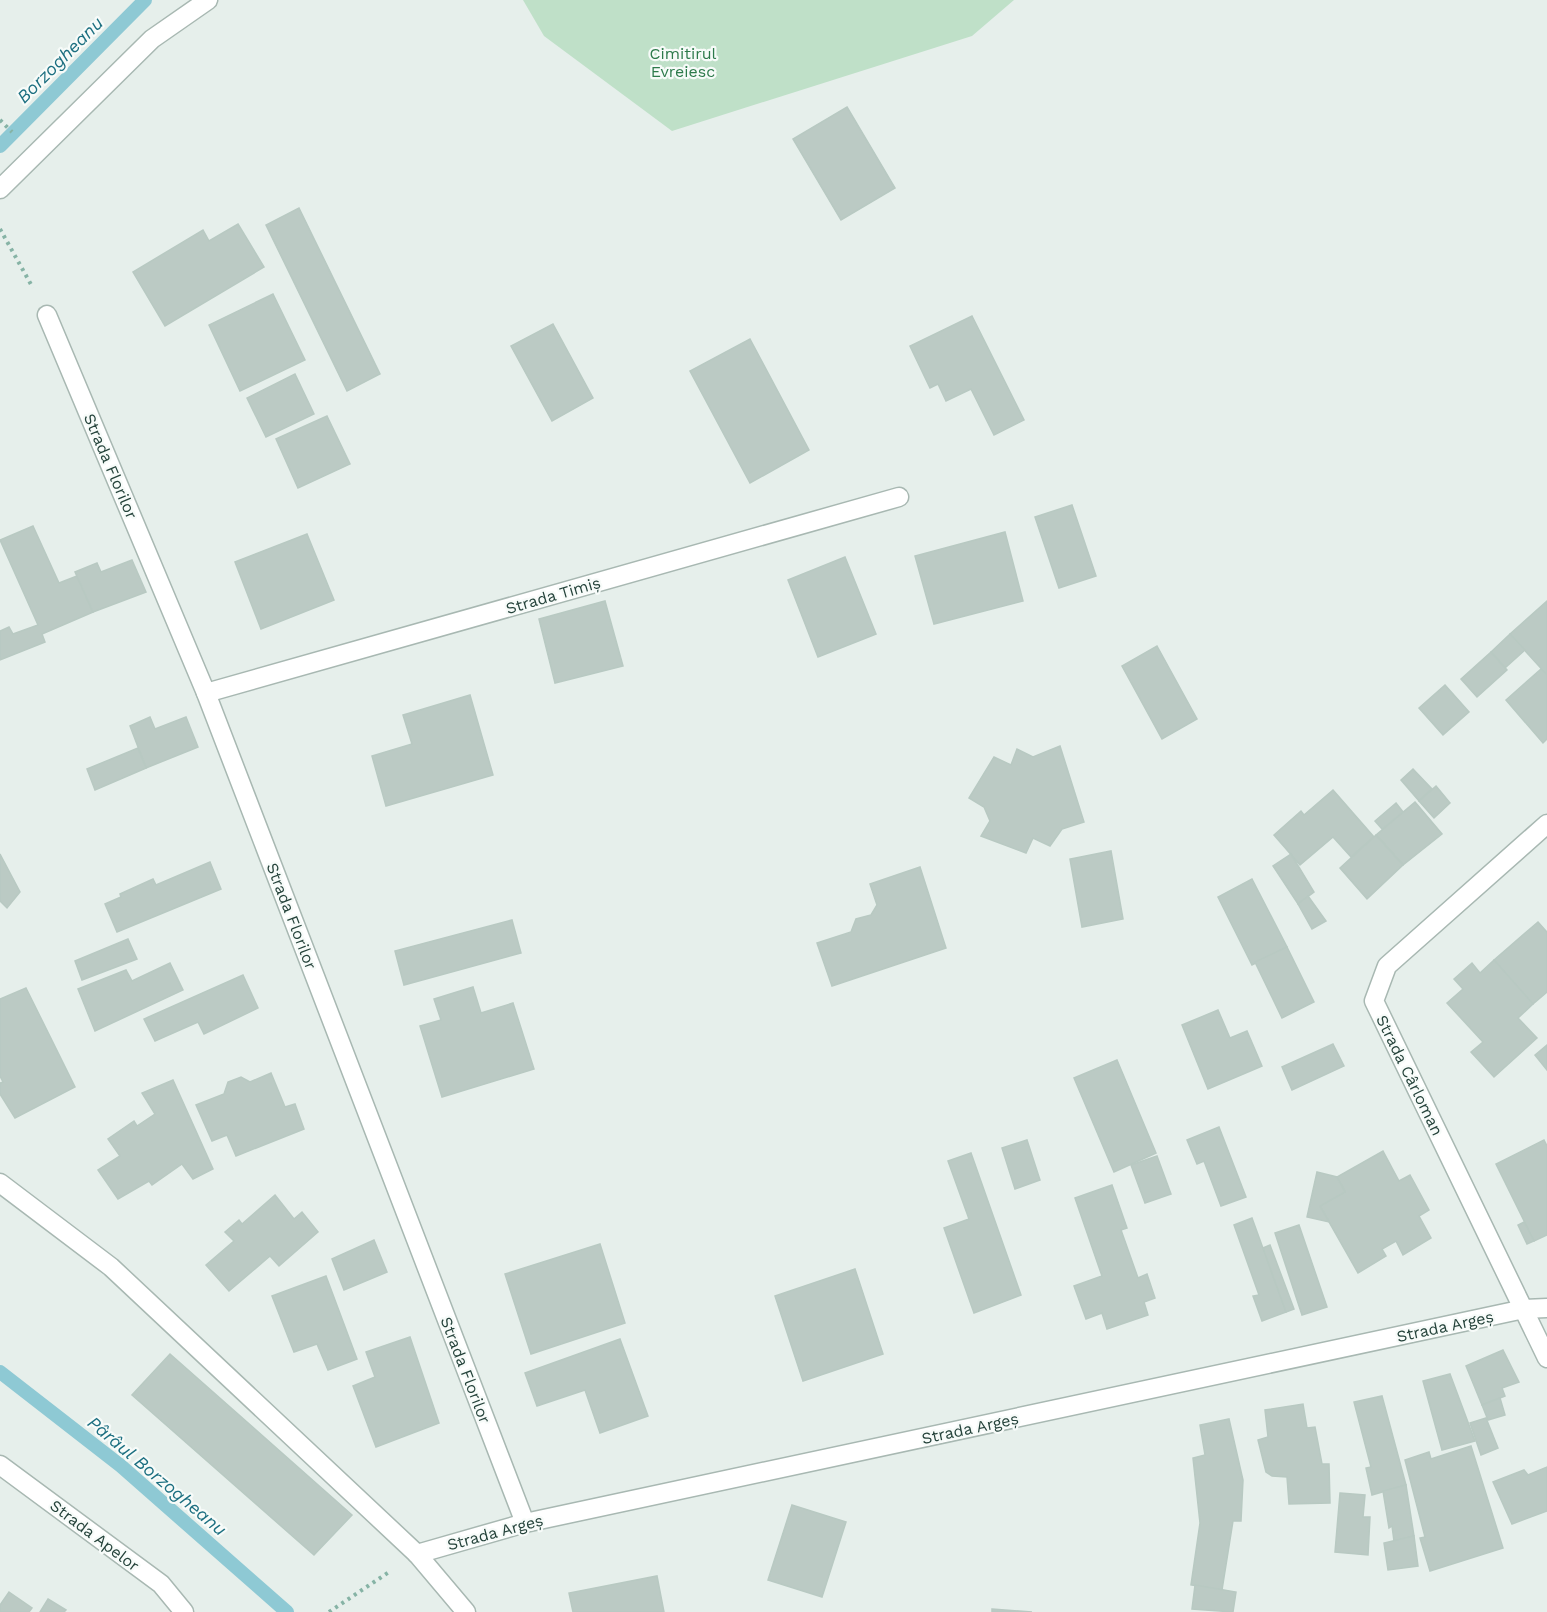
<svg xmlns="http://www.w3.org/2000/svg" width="1547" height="1612" viewBox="0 0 1547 1612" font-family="'Work Sans',sans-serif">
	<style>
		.green { fill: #bfe0c8 }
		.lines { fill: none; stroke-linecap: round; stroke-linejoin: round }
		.stream { stroke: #8ec9d4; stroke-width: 14 }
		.building { fill: #bbcac4; stroke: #b8c9c2; stroke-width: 1.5 }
		.street-casing { stroke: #a8b8b2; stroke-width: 21 }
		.path { stroke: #86b3a5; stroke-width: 4; stroke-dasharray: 3 4.5; stroke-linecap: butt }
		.street { stroke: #fff; stroke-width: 18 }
		.labels { text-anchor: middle; stroke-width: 4.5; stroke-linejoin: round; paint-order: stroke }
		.park-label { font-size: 16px; fill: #2d7a4b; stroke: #f7fbf9 }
		.street-label { font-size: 16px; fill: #24423a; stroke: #f7fbf9 }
		.water-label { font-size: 18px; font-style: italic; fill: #1c6f80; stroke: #f7fbf9 }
	</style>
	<rect width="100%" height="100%" fill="#e6efeb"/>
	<polygon class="green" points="523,0 1014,0 972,36 672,131 544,36"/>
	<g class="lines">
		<g class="stream">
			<polyline points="0,146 145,0"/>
			<polyline points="0,1372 121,1466 287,1612"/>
		</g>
	</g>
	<g class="building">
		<polygon points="847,107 895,188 841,220 793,139"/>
		<polygon points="299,208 380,374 347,391 266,225"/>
		<polygon points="238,224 264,267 165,326 133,272 203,230 209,241"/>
		<polygon points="273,294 305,360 240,391 209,325"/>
		<polygon points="972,316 1024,420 994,435 971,389 946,401 938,384 930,388 910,346"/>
		<polygon points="553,324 593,398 552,421 511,346"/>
		<polygon points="750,339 809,450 750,483 690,371"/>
		<polygon points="295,374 314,414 266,437 247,398"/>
		<polygon points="327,416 350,464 298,488 276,439"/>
		<polygon points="1072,505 1096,576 1059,588 1035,517"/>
		<polygon points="33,526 59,583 77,576 93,612 42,634 45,642 0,660 0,631 9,627 13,634 38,625 0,540"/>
		<polygon points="1005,532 1023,601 934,624 915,556"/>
		<polygon points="307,534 334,600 261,629 235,562"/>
		<polygon points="845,557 876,634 818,657 788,580"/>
		<polygon points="132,560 146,592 93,612 75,572 97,563 101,572"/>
		<polygon points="605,601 623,666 555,683 539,619"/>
		<polygon points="1547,601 1547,675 1510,634"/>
		<polygon points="1510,634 1525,650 1505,668 1491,652"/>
		<polygon points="1157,646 1197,719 1162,739 1122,666"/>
		<polygon points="1491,652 1507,670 1477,697 1461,679"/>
		<polygon points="1541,669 1547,675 1547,739 1543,743 1506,700"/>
		<polygon points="1445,685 1469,712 1443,735 1419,708"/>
		<polygon points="470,695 493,775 386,806 372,756 412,744 403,715"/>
		<polygon points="150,717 155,729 186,717 198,747 146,768 130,726"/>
		<polygon points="1060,746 1084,822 1062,829 1050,846 1033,838 1026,853 981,836 990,821 984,807 969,798 994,757 1011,765 1017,749 1033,757"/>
		<polygon points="138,748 146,768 95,790 87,769"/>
		<polygon points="1413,769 1432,789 1419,801 1401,780"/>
		<polygon points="1436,786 1450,803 1434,818 1419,801"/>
		<polygon points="1333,790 1374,837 1351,857 1333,837 1300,865 1274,835 1301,811 1304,815"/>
		<polygon points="1415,802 1442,834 1403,865 1376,835"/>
		<polygon points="1396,803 1403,812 1382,829 1375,821"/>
		<polygon points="1376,835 1403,865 1367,899 1340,868"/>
		<polygon points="1111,851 1123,919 1082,927 1070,859"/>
		<polygon points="0,854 20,892 7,908 0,901"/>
		<polygon points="1291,854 1314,892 1298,904 1273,866"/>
		<polygon points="210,862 221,889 117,932 105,904 121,897 120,894 153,879 156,885"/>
		<polygon points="920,867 946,948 832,986 817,943 851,932 856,919 871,915 877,905 870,884"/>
		<polygon points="1252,879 1287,947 1252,965 1218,897"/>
		<polygon points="1308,896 1326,921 1312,929 1298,904"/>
		<polygon points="512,920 521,953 404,985 395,951"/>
		<polygon points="1538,922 1547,932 1547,992 1533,1004 1494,960"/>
		<polygon points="128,939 137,959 82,980 75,961"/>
		<polygon points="1287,947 1314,1002 1282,1018 1255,962"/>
		<polygon points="1494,960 1533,1004 1518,1018 1537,1038 1494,1077 1471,1052 1483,1042 1447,1003 1463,989 1454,979 1472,963 1480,973"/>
		<polygon points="170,963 183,990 95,1031 78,989 126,970 132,981"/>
		<polygon points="243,975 258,1008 204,1034 198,1022 155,1041 144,1019"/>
		<polygon points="473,987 481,1013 513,1003 534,1069 442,1097 420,1026 441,1020 434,999"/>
		<polygon points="26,988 75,1087 15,1118 0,1094 0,1083 3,1082 0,1076 0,999"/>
		<polygon points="1218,1010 1230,1038 1247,1031 1262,1066 1208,1089 1182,1025"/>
		<polygon points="1333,1044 1344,1066 1292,1090 1282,1067"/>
		<polygon points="1547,1045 1547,1070 1535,1055"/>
		<polygon points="1117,1060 1156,1153 1114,1172 1074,1078"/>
		<polygon points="271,1073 285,1107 295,1104 304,1129 236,1156 227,1135 212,1141 196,1105 224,1094 228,1082 241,1077 250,1082"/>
		<polygon points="173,1080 213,1169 193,1179 182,1164 152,1185 149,1181 118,1199 98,1170 120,1156 108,1139 134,1121 137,1126 155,1114 142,1093"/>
		<polygon points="1219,1127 1246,1197 1221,1206 1204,1161 1197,1164 1187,1140"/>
		<polygon points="1027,1140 1040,1180 1015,1189 1002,1148"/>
		<polygon points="1544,1140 1547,1146 1547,1235 1534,1241 1496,1164"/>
		<polygon points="1383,1151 1399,1181 1410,1175 1429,1210 1419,1216 1431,1238 1403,1255 1396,1241 1382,1249 1386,1256 1358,1273 1320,1206 1345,1192 1337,1177"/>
		<polygon points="971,1153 1021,1295 974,1313 944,1228 969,1219 948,1161"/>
		<polygon points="1157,1156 1171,1194 1145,1203 1131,1165"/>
		<polygon points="1317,1172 1337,1177 1345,1192 1320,1206 1329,1222 1307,1217"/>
		<polygon points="1112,1185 1127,1228 1121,1230 1138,1278 1147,1274 1155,1298 1144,1302 1148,1315 1107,1329 1102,1313 1086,1319 1074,1286 1102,1276 1075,1198"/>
		<polygon points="275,1195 294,1219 302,1212 318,1232 279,1266 270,1256 229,1291 206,1265 234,1241 225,1232 239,1220 242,1224"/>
		<polygon points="1252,1218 1286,1312 1262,1321 1253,1296 1259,1295 1234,1225"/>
		<polygon points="1524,1222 1534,1241 1527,1244 1518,1225"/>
		<polygon points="1299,1225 1327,1307 1302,1315 1275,1233"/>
		<polygon points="374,1240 387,1272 344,1290 332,1259"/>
		<polygon points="600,1244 625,1323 531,1354 505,1274"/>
		<polygon points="1270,1245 1294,1309 1286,1312 1263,1248"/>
		<polygon points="855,1269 883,1354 803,1381 775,1296"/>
		<polygon points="326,1276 357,1359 328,1370 317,1344 294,1352 272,1296"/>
		<polygon points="410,1337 439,1423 376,1447 353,1386 375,1377 366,1352"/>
		<polygon points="620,1339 648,1416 600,1433 585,1390 537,1406 525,1373"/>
		<polygon points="1503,1350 1519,1382 1502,1388 1505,1396 1482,1405 1466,1366"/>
		<polygon points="170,1354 352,1515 314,1555 132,1395"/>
		<polygon points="1450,1374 1475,1441 1442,1450 1423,1381"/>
		<polygon points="1382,1396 1406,1485 1372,1495 1366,1468 1371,1467 1354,1402"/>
		<polygon points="1500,1398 1505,1415 1488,1420 1482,1405"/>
		<polygon points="1303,1404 1307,1428 1315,1427 1322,1464 1329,1464 1330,1503 1289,1504 1287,1477 1272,1476 1266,1472 1258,1440 1268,1437 1265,1410"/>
		<polygon points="1486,1418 1498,1448 1481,1455 1470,1423"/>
		<polygon points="1229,1419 1243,1480 1241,1521 1233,1521 1222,1590 1191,1585 1200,1523 1193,1458 1205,1455 1200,1425"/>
		<polygon points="1471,1446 1503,1548 1430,1571 1420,1538 1425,1537 1405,1460 1429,1452 1431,1459"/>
		<polygon points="1547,1467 1547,1511 1512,1524 1493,1482 1524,1470 1528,1475"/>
		<polygon points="1406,1485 1414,1536 1394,1541 1392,1526 1389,1528 1383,1491"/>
		<polygon points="1340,1493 1365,1495 1363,1517 1370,1517 1368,1555 1335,1552"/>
		<polygon points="792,1505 846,1522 822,1597 768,1580"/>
		<polygon points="1414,1536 1418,1566 1388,1570 1384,1543"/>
		<polygon points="657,1576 664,1612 573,1612 569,1593"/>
		<polygon points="1195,1585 1236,1592 1233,1612 1192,1609"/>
		<polygon points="9,1592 32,1608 29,1612 0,1612 0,1605"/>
		<polygon points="48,1599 66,1610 64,1612 40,1612"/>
		<polygon points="992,1609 1032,1612 992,1612"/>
	</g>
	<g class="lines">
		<defs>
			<g id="street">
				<polyline points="0,189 152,39 208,0"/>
				<polyline points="47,315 206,693 525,1523"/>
				<polyline points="206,693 899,497"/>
				<polyline points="1547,824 1387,966 1374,1001 1547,1358"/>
				<polyline points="0,1183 111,1267 417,1554 466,1612"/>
				<polyline points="0,1465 161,1584 184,1612"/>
				<polyline points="417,1554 525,1523 1524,1309 1547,1308"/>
			</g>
		</defs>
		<use href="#street" class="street-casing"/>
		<g class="path">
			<polyline points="0,120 12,132"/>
			<polyline points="0,229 33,288"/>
			<polyline points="329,1612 389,1572"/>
		</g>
		<use href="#street" class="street"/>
	</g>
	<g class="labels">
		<g class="park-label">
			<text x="683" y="59">Cimitirul<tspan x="683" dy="18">Evreiesc</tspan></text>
		</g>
		<g class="street-label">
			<text transform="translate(111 466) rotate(67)" y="6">Strada Florilor</text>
			<text transform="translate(553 595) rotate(-16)" y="6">Strada Timiș</text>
			<text transform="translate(292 916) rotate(69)" y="6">Strada Florilor</text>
			<text transform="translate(1410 1075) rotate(64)" y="6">Strada Cârloman</text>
			<text transform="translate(1445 1326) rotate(-12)" y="6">Strada Argeș</text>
			<text transform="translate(466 1370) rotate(69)" y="6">Strada Florilor</text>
			<text transform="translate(970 1428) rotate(-12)" y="6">Strada Argeș</text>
			<text transform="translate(495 1532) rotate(-15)" y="6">Strada Argeș</text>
			<text transform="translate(95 1535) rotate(37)" y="6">Strada Apelor</text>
		</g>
		<g class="water-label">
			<text transform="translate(60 60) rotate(-45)" y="6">Borzogheanu</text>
			<text transform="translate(157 1476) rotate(40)" y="6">Pârâul Borzogheanu</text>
		</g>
	</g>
</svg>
